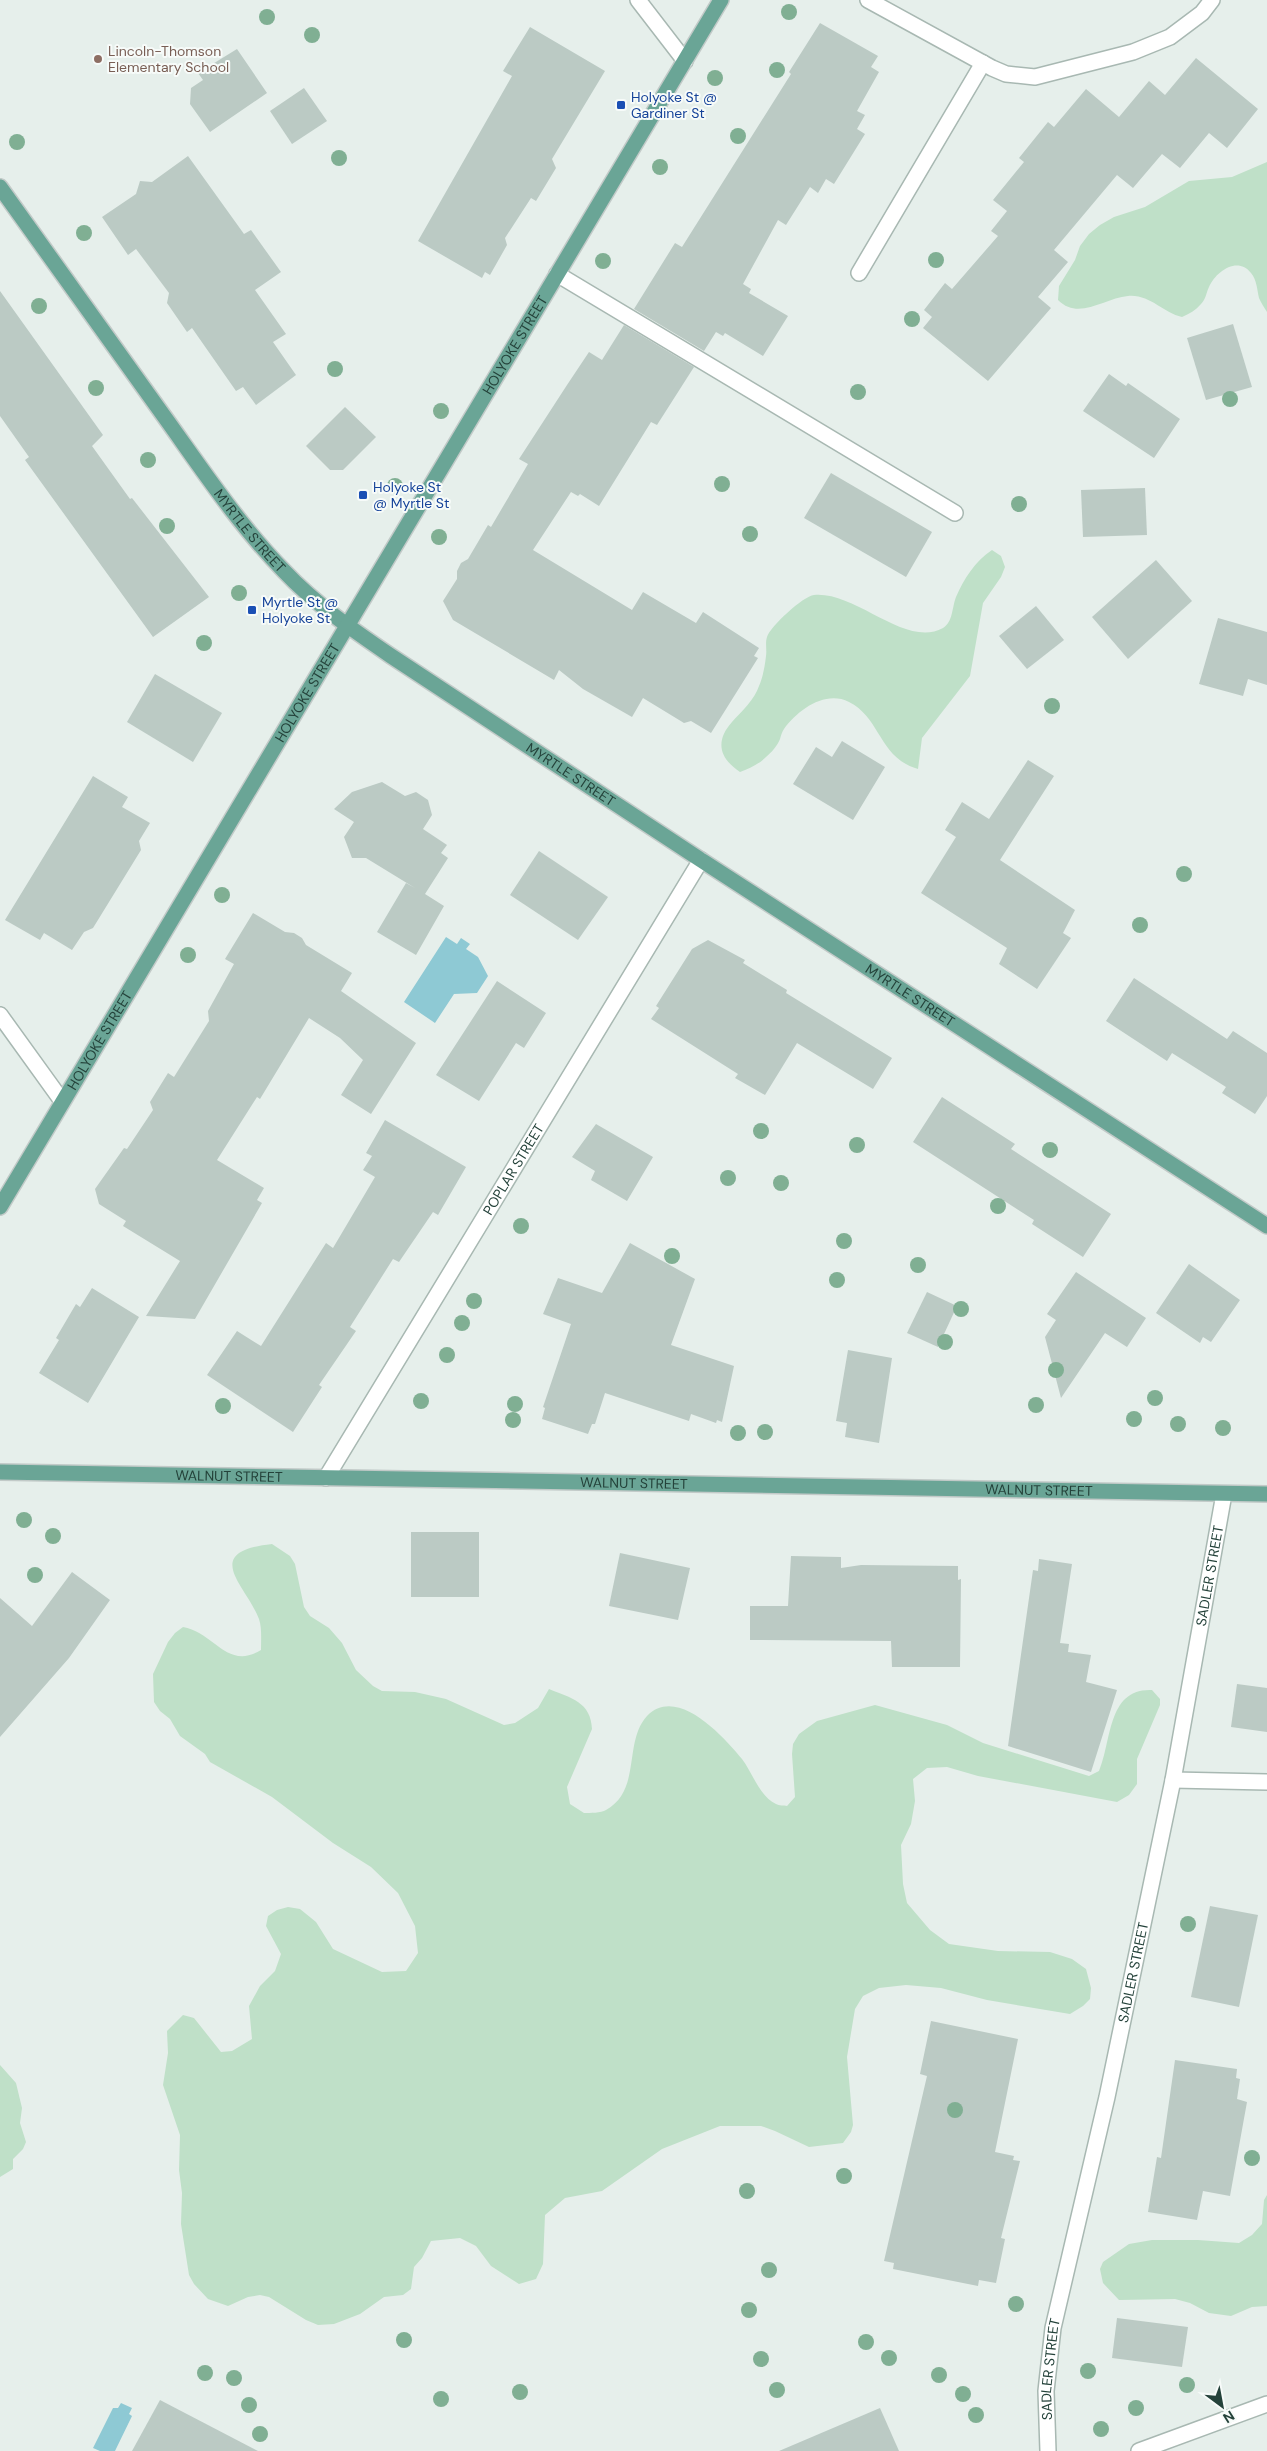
<svg xmlns="http://www.w3.org/2000/svg" width="1267" height="2451" viewBox="0 0 1267 2451" font-family="'DM Sans',sans-serif">
	<style>
		.green { fill: #bfe0c8 }
		.water { fill: #8ec9d4 }
		.building { fill: #bbcac4 }
		.lines { fill: none; stroke-linecap: round; stroke-linejoin: round }
		.minor-casing { stroke: #a8b8b2; stroke-width: 18 }
		.major-casing { stroke: #c2cac8; stroke-width: 18 }
		.minor { stroke: #fff; stroke-width: 15 }
		.major { stroke: #6aa596; stroke-width: 15 }
		.tree { fill: #80af93 }
		.education-dot { fill: #8d6e63; stroke: #f7fbf9; stroke-width: 2 }
		.transit-dot { fill: #1a4fb4; stroke: #f7fbf9; stroke-width: 2 }
		.labels { text-anchor: middle; stroke-width: 4; stroke-linejoin: round; paint-order: stroke }
		.education-label { font-size: 14px; fill: #785e54; stroke: #f7fbf9; text-anchor: start }
		.transit-label { font-size: 14px; fill: #164399; stroke: #f7fbf9; text-anchor: start }
		.street-label { font-size: 14px; fill: #24423a; stroke: #f7fbf9 }
	</style>
	<rect width="100%" height="100%" fill="#e6efeb"/>
	<g class="green">
		<path d="M1267 162V312C1264 307 1261 303 1259 298 1257 290 1257 280 1251 273 1238 256 1216 271 1209 287 1206 293 1206 299 1201 304 1196 310 1189 314 1182 317 1163 313 1150 294 1128 296 1104 298 1079 321 1058 300L1059 286 1075 260 1080 246 1089 234 1100 225 1114 217 1145 207 1189 181 1232 177Z"/>
		<path d="M992 550 1001 556 1005 567 1001 577 983 603 970 676 922 738 918 769C879 758 881 718 849 702 825 690 798 710 784 729 782 732 781 735 780 739 778 745 771 753 766 757 759 764 749 769 740 772 719 758 715 741 732 722 741 712 755 699 759 686 763 677 765 665 766 656 767 650 765 643 767 637 770 627 803 596 814 595 856 591 906 649 943 628 953 622 952 607 956 597 964 579 975 561 992 550Z"/>
		<path d="M272 1544 290 1556 295 1564 304 1607 310 1616 329 1628 342 1643 356 1670 373 1686 382 1691 415 1692 446 1699 504 1725 515 1723 538 1708 549 1689C571 1698 591 1702 592 1729L567 1787 570 1804 584 1813C590 1813 601 1813 606 1810 642 1790 623 1742 647 1716 677 1685 723 1736 742 1759 752 1772 760 1797 776 1804 779 1806 784 1805 787 1806L795 1797 792 1754 793 1744 799 1734 817 1721 875 1705 947 1725 983 1743 1089 1776 1099 1771C1112 1741 1107 1688 1152 1690L1160 1699V1705L1137 1759V1784L1129 1795 1117 1802 978 1776 947 1767 927 1768 913 1779 915 1801 911 1824 901 1845 903 1884 907 1903 930 1930 949 1944 998 1951 1050 1952 1072 1959 1086 1969 1091 1988 1090 1999 1083 2006 1070 2014 987 2000 941 1988 906 1985 879 1988 863 1996 855 2009 847 2057 853 2125 851 2132 843 2143 809 2147 775 2131 761 2126H720L662 2149 602 2191 565 2198 545 2215 543 2264 536 2279 519 2284 491 2266 476 2246 460 2238 431 2241 422 2258 414 2267 411 2289 403 2295 384 2297 360 2314 334 2324 318 2325 306 2320 269 2297 260 2295 248 2297 228 2306 208 2299 194 2284 189 2275 181 2224 182 2193 179 2170 180 2135 163 2085 168 2053 167 2031 183 2015 194 2018 221 2052 232 2051 252 2039 249 2006 260 1986 275 1971 281 1954 266 1926 268 1916 277 1910 288 1907 300 1909 316 1922 333 1949 382 1972 406 1971 418 1953 415 1926 398 1893 371 1867 333 1843 272 1797 210 1762 205 1754 180 1736 170 1719 160 1711 154 1702 153 1674 168 1642 175 1633 183 1627C214 1632 227 1671 261 1650 261 1640 262 1628 259 1619 247 1586 199 1552 272 1544Z"/>
		<polygon points="0,2065 16,2083 22,2108 20,2123 26,2142 23,2149 13,2159 13,2169 0,2177"/>
		<polygon points="1267,2195 1267,2306 1252,2307 1231,2316 1209,2313 1190,2303 1175,2299 1119,2300 1103,2283 1100,2269 1103,2262 1129,2244 1152,2240 1198,2240 1239,2243 1252,2235 1262,2224 1264,2200"/>
	</g>
	<g class="water">
		<polygon points="446,937 457,944 461,938 470,944 466,949 478,957 488,976 477,993 454,994 435,1023 404,1002"/>
		<polygon points="121,2403 132,2408 129,2414 132,2416 115,2451 100,2451 93,2448 113,2408 118,2408"/>
	</g>
	<g class="building">
		<polygon points="820,23 878,56 871,67 879,72 857,111 865,115 857,129 865,134 834,184 826,179 818,193 810,187 786,225 778,220 743,284 751,289 749,293 788,316 763,356 725,333 723,336 716,332 704,351 634,309 675,243 682,247 791,74 789,72"/>
		<polygon points="530,27 605,71 552,159 556,168 536,201 531,198 505,238 507,245 490,275 485,272 482,278 418,241 512,76 503,71"/>
		<polygon points="237,49 267,93 210,132 190,104 191,88 203,80 198,73"/>
		<polygon points="1196,58 1258,109 1227,148 1209,133 1180,168 1162,154 1133,188 1117,175 1054,250 1068,262 1038,297 1051,308 988,381 923,328 932,317 924,310 945,283 952,289 998,236 991,231 1007,211 993,200 1024,162 1019,158 1048,122 1054,127 1086,89 1119,117 1149,81 1165,95"/>
		<polygon points="304,88 327,121 292,144 270,111"/>
		<polygon points="188,156 244,234 251,230 281,272 255,290 286,334 273,342 296,375 256,405 243,387 236,391 192,328 187,332 167,303 169,293 136,249 128,255 102,217 136,194 140,181 152,182"/>
		<polygon points="0,291 103,435 92,446 130,499 132,498 209,597 153,637 25,460 29,457 0,416"/>
		<polygon points="1233,324 1252,387 1206,400 1187,338"/>
		<polygon points="624,325 694,367 657,425 651,422 599,506 580,494 578,496 571,492 533,550 632,610 643,592 696,623 703,612 759,648 754,656 758,658 711,733 691,721 684,723 643,698 632,717 583,689 559,670 554,680 453,620 443,601 457,579 457,571 461,563 468,559 488,525 491,527 528,464 519,459 567,385 589,352 602,360"/>
		<polygon points="1109,374 1126,386 1128,383 1180,419 1154,458 1083,411"/>
		<polygon points="345,407 376,437 343,470 330,470 306,446"/>
		<polygon points="831,473 932,532 906,577 804,518"/>
		<polygon points="1145,488 1147,535 1083,537 1081,490"/>
		<polygon points="1156,560 1192,601 1128,659 1092,617"/>
		<polygon points="1036,606 1064,640 1027,669 999,636"/>
		<polygon points="1218,618 1267,632 1267,685 1248,679 1243,696 1199,684"/>
		<polygon points="155,674 222,713 193,762 127,722"/>
		<polygon points="842,741 885,767 853,820 793,784 816,747 832,757"/>
		<polygon points="1028,760 1054,776 1000,860 1075,910 1063,933 1071,938 1037,989 999,964 1007,948 921,893 956,837 945,830 962,802 989,819"/>
		<polygon points="93,776 128,797 122,807 150,823 139,841 141,850 93,928 84,932 72,950 44,933 40,940 5,920"/>
		<polygon points="382,782 405,796 416,792 428,800 432,815 423,829 447,845 441,853 448,858 425,894 444,906 416,955 377,932 406,883 415,888 366,858 352,858 344,837 354,822 334,809 352,792"/>
		<polygon points="539,851 608,897 578,940 510,895"/>
		<polygon points="253,913 285,932 294,933 302,938 306,945 352,973 341,991 416,1043 371,1114 341,1095 363,1060 340,1038 309,1018 260,1099 257,1097 217,1160 264,1188 257,1200 262,1203 195,1319 146,1316 180,1261 123,1226 126,1221 99,1204 95,1189 124,1148 127,1149 153,1110 150,1102 168,1073 174,1077 209,1021 208,1011 234,964 225,959"/>
		<polygon points="708,940 745,960 743,963 787,990 786,993 892,1058 873,1089 797,1043 765,1095 735,1078 738,1074 651,1019 659,1008 656,1006 692,949"/>
		<polygon points="1134,978 1227,1039 1233,1031 1267,1053 1267,1096 1255,1114 1222,1093 1226,1087 1172,1053 1167,1061 1106,1021"/>
		<polygon points="497,981 546,1013 524,1048 516,1043 479,1101 436,1075"/>
		<polygon points="942,1097 1015,1144 1011,1149 1111,1214 1083,1257 1032,1224 1034,1220 913,1142"/>
		<polygon points="385,1120 466,1167 438,1215 433,1212 399,1262 393,1259 350,1327 356,1331 319,1385 322,1387 293,1432 207,1375 237,1331 261,1346 326,1243 333,1248 375,1177 363,1170 372,1156 366,1153"/>
		<polygon points="596,1124 653,1157 627,1201 591,1180 595,1171 572,1157"/>
		<polygon points="630,1243 695,1279 671,1345 734,1366 722,1422 717,1420 716,1423 691,1414 689,1421 605,1393 595,1424 592,1424 588,1434 542,1419 545,1408 543,1407 571,1324 543,1314 558,1278 602,1293"/>
		<polygon points="1189,1264 1240,1300 1211,1342 1203,1337 1200,1343 1156,1313"/>
		<polygon points="1076,1272 1146,1318 1127,1347 1105,1333 1061,1398 1045,1337 1056,1320 1047,1314"/>
		<polygon points="92,1288 139,1317 88,1403 39,1373 59,1340 56,1338 76,1304 80,1307"/>
		<polygon points="927,1292 957,1306 938,1347 907,1333"/>
		<polygon points="848,1350 892,1358 879,1443 845,1437 847,1423 836,1421"/>
		<rect x="411" y="1532" width="68" height="65"/>
		<polygon points="620,1553 690,1568 678,1620 609,1606"/>
		<polygon points="791,1556 841,1557 841,1568 861,1565 958,1566 958,1580 961,1579 960,1667 892,1667 891,1641 750,1640 750,1606 788,1606"/>
		<polygon points="1039,1559 1072,1564 1060,1643 1069,1644 1068,1652 1091,1655 1086,1682 1117,1690 1091,1772 1008,1746 1033,1570 1038,1571"/>
		<polygon points="72,1572 110,1600 69,1658 0,1737 0,1598 32,1626"/>
		<polygon points="1237,1684 1267,1688 1267,1732 1231,1727"/>
		<polygon points="1210,1906 1258,1915 1239,2007 1191,1997"/>
		<polygon points="931,2021 1018,2039 995,2152 1014,2156 1013,2160 1020,2161 1001,2238 1005,2239 996,2283 979,2280 978,2286 893,2269 894,2263 884,2261 927,2076 920,2074"/>
		<polygon points="1175,2060 1237,2069 1236,2078 1240,2079 1237,2099 1247,2102 1230,2196 1203,2191 1197,2220 1148,2212 1157,2157 1161,2158"/>
		<polygon points="1117,2318 1188,2327 1182,2367 1112,2358"/>
		<polygon points="160,2400 258,2451 132,2451"/>
		<polygon points="880,2408 899,2451 779,2451"/>
	</g>
	<g class="lines">
		<defs>
			<g id="minor">
				<polyline points="638,0 685,61"/>
				<polyline points="868,0 992,68 1006,74 1035,77 1133,52 1170,37 1202,13 1212,0"/>
				<polyline points="859,273 983,63"/>
				<polyline points="557,274 955,513"/>
				<polyline points="0,1015 62,1101"/>
				<path id="s1" d="M326 1478 701 860"/>
				<polyline points="1173,1780 1267,1782"/>
				<path id="s2" d="M1048 2451 1046 2391 1053 2328 1107 2097 1173 1780 1224 1494"/>
				<polyline points="1139,2451 1267,2404"/>
			</g>
			<g id="major">
				<path id="s3" d="M0 187C54 262 107 337 161 412 200 466 237 523 284 571 315 604 353 630 391 656L701 860 1267 1226"/>
				<path id="s4" d="M0 1207 721 0"/>
				<path id="s5" d="M0 1472 1267 1494"/>
			</g>
		</defs>
		<use href="#minor" class="minor-casing"/>
		<use href="#major" class="major-casing"/>
		<use href="#minor" class="minor"/>
		<use href="#major" class="major"/>
	</g>
	<g class="tree">
		<circle cx="789" cy="12" r="8"/>
		<circle cx="267" cy="17" r="8"/>
		<circle cx="312" cy="35" r="8"/>
		<circle cx="777" cy="70" r="8"/>
		<circle cx="715" cy="78" r="8"/>
		<circle cx="738" cy="136" r="8"/>
		<circle cx="17" cy="142" r="8"/>
		<circle cx="339" cy="158" r="8"/>
		<circle cx="660" cy="167" r="8"/>
		<circle cx="84" cy="233" r="8"/>
		<circle cx="936" cy="260" r="8"/>
		<circle cx="603" cy="261" r="8"/>
		<circle cx="39" cy="306" r="8"/>
		<circle cx="912" cy="319" r="8"/>
		<circle cx="335" cy="369" r="8"/>
		<circle cx="96" cy="388" r="8"/>
		<circle cx="858" cy="392" r="8"/>
		<circle cx="1230" cy="399" r="8"/>
		<circle cx="441" cy="411" r="8"/>
		<circle cx="148" cy="460" r="8"/>
		<circle cx="722" cy="484" r="8"/>
		<circle cx="395" cy="486" r="8"/>
		<circle cx="1019" cy="504" r="8"/>
		<circle cx="167" cy="526" r="8"/>
		<circle cx="750" cy="534" r="8"/>
		<circle cx="439" cy="537" r="8"/>
		<circle cx="239" cy="593" r="8"/>
		<circle cx="204" cy="643" r="8"/>
		<circle cx="1052" cy="706" r="8"/>
		<circle cx="1184" cy="874" r="8"/>
		<circle cx="222" cy="895" r="8"/>
		<circle cx="1140" cy="925" r="8"/>
		<circle cx="188" cy="955" r="8"/>
		<circle cx="761" cy="1131" r="8"/>
		<circle cx="857" cy="1145" r="8"/>
		<circle cx="1050" cy="1150" r="8"/>
		<circle cx="728" cy="1178" r="8"/>
		<circle cx="781" cy="1183" r="8"/>
		<circle cx="998" cy="1206" r="8"/>
		<circle cx="521" cy="1226" r="8"/>
		<circle cx="844" cy="1241" r="8"/>
		<circle cx="672" cy="1256" r="8"/>
		<circle cx="918" cy="1265" r="8"/>
		<circle cx="837" cy="1280" r="8"/>
		<circle cx="474" cy="1301" r="8"/>
		<circle cx="961" cy="1309" r="8"/>
		<circle cx="462" cy="1323" r="8"/>
		<circle cx="945" cy="1342" r="8"/>
		<circle cx="447" cy="1355" r="8"/>
		<circle cx="1056" cy="1370" r="8"/>
		<circle cx="1155" cy="1398" r="8"/>
		<circle cx="421" cy="1401" r="8"/>
		<circle cx="515" cy="1404" r="8"/>
		<circle cx="1036" cy="1405" r="8"/>
		<circle cx="223" cy="1406" r="8"/>
		<circle cx="1134" cy="1419" r="8"/>
		<circle cx="513" cy="1420" r="8"/>
		<circle cx="1178" cy="1424" r="8"/>
		<circle cx="1223" cy="1428" r="8"/>
		<circle cx="765" cy="1432" r="8"/>
		<circle cx="738" cy="1433" r="8"/>
		<circle cx="24" cy="1520" r="8"/>
		<circle cx="53" cy="1536" r="8"/>
		<circle cx="35" cy="1575" r="8"/>
		<circle cx="1188" cy="1924" r="8"/>
		<circle cx="955" cy="2110" r="8"/>
		<circle cx="1252" cy="2158" r="8"/>
		<circle cx="844" cy="2176" r="8"/>
		<circle cx="747" cy="2191" r="8"/>
		<circle cx="769" cy="2270" r="8"/>
		<circle cx="1016" cy="2304" r="8"/>
		<circle cx="749" cy="2310" r="8"/>
		<circle cx="404" cy="2340" r="8"/>
		<circle cx="866" cy="2342" r="8"/>
		<circle cx="889" cy="2358" r="8"/>
		<circle cx="761" cy="2359" r="8"/>
		<circle cx="1088" cy="2371" r="8"/>
		<circle cx="205" cy="2373" r="8"/>
		<circle cx="939" cy="2375" r="8"/>
		<circle cx="234" cy="2378" r="8"/>
		<circle cx="1187" cy="2385" r="8"/>
		<circle cx="777" cy="2390" r="8"/>
		<circle cx="520" cy="2392" r="8"/>
		<circle cx="963" cy="2394" r="8"/>
		<circle cx="441" cy="2399" r="8"/>
		<circle cx="249" cy="2405" r="8"/>
		<circle cx="1136" cy="2408" r="8"/>
		<circle cx="976" cy="2415" r="8"/>
		<circle cx="1101" cy="2429" r="8"/>
		<circle cx="260" cy="2434" r="8"/>
	</g>
	<circle class="education-dot" cx="98" cy="59" r="5"/>
	<g class="transit-dot">
		<rect x="616" y="100" width="10" height="10" rx="2.5"/>
		<rect x="358" y="490" width="10" height="10" rx="2.5"/>
		<rect x="247" y="605" width="10" height="10" rx="2.5"/>
	</g>
	<g class="labels">
		<g class="education-label">
			<text x="108" y="56">Lincoln-Thomson<tspan x="108" dy="16">Elementary School</tspan></text>
		</g>
		<g class="transit-label">
			<text x="631" y="102">Holyoke St @<tspan x="631" dy="16">Gardiner St</tspan></text>
			<text x="373" y="492">Holyoke St<tspan x="373" dy="16">@ Myrtle St</tspan></text>
			<text x="262" y="607">Myrtle St @<tspan x="262" dy="16">Holyoke St</tspan></text>
		</g>
		<g class="street-label">
			<text dy="5" stroke="none"><textPath href="#s4" startOffset="1004">HOLYOKE STREET</textPath></text>
			<text dy="5" stroke="none"><textPath href="#s3" startOffset="425">MYRTLE STREET</textPath></text>
			<text dy="5" stroke="none"><textPath href="#s4" startOffset="599">HOLYOKE STREET</textPath></text>
			<text dy="5" stroke="none"><textPath href="#s3" startOffset="830">MYRTLE STREET</textPath></text>
			<text dy="5" stroke="none"><textPath href="#s3" startOffset="1235">MYRTLE STREET</textPath></text>
			<text dy="5" stroke="none"><textPath href="#s4" startOffset="194">HOLYOKE STREET</textPath></text>
			<text dy="5" stroke="none"><textPath href="#s1" startOffset="361">POPLAR STREET</textPath></text>
			<text dy="5" stroke="none"><textPath href="#s5" startOffset="229">WALNUT STREET</textPath></text>
			<text dy="5" stroke="none"><textPath href="#s5" startOffset="634">WALNUT STREET</textPath></text>
			<text dy="5" stroke="none"><textPath href="#s5" startOffset="1039">WALNUT STREET</textPath></text>
			<text dy="5" stroke="none"><textPath href="#s2" startOffset="892">SADLER STREET</textPath></text>
			<text dy="5" stroke="none"><textPath href="#s2" startOffset="488">SADLER STREET</textPath></text>
			<text dy="5" stroke="none"><textPath href="#s2" startOffset="82">SADLER STREET</textPath></text>
		</g>
	</g>
	<g transform="translate(1222 2406) rotate(148)" stroke="#f7fbf9" stroke-width="4" paint-order="stroke">
	<path d="M0-4L9 19L0 12L-9 19Z" fill="#24423a"/>
	<text y="-8" font-size="14" font-weight="bold" text-anchor="middle" fill="#24423a">N</text>
	</g>
</svg>
